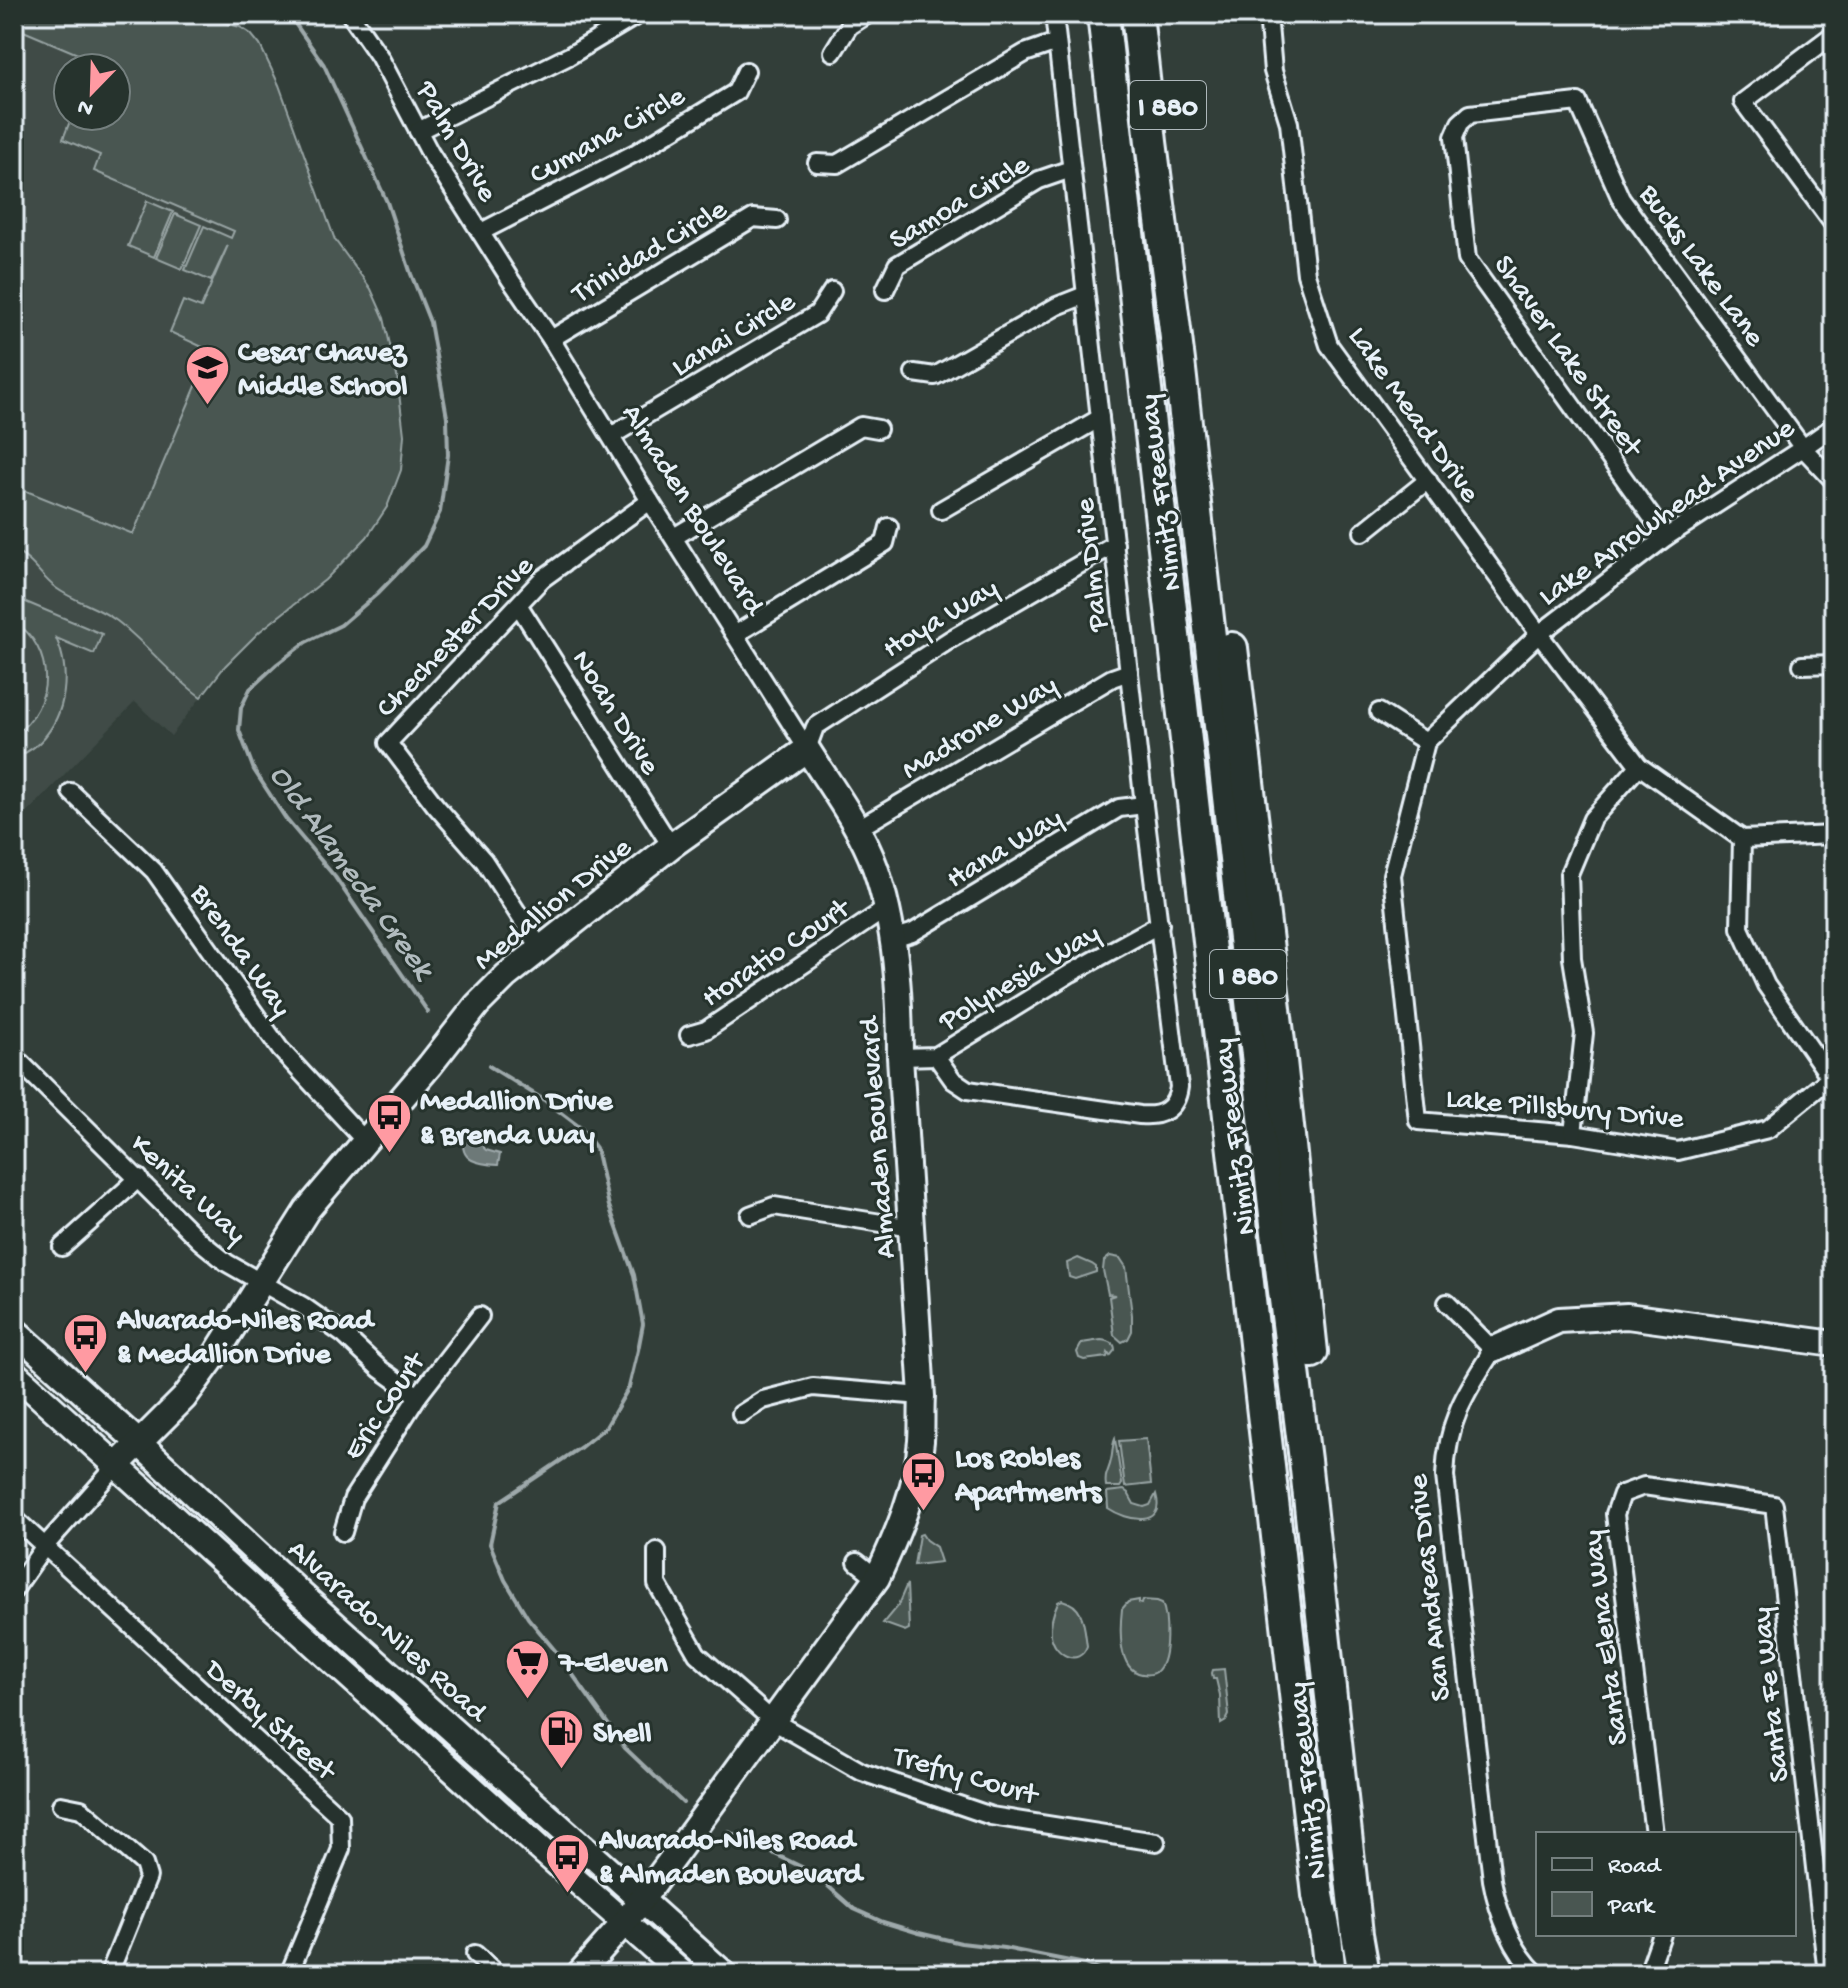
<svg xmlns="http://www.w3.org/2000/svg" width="1848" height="1988" viewBox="0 0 1848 1988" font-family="'Gochi Hand',sans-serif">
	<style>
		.built { fill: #3f4b46; fill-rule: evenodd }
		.green { fill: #495651; stroke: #98a4a4; stroke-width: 2 }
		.water { fill: #6d7978; stroke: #9ea9ab; stroke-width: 2 }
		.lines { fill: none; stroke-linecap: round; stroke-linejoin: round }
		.stream { stroke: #9ea9ab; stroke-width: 4 }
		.street-casing { stroke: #e8f1f8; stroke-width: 22 }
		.secondary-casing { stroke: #e8f1f8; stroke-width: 30 }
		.highway-casing { stroke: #e8f1f8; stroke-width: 36 }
		.street { stroke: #26332d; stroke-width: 16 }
		.secondary { stroke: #26332d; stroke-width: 24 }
		.highway { stroke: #26332d; stroke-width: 30 }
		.labels { text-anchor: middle; stroke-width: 6; stroke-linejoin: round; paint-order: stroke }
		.shield { fill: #26332d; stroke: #aeb8bb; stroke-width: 2 }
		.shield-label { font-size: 28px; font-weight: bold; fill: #e8f1f8 }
		.street-label { font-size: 30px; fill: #e8f1f8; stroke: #26332d }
		.poi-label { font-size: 30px; font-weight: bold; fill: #e8f1f8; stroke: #26332d; text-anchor: start }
		.water-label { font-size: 32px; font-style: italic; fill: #b1bbbe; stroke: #26332d }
	</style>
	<rect width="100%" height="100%" fill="#323e39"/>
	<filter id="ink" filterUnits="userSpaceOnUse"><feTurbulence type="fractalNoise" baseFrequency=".0125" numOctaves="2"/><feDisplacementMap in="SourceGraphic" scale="16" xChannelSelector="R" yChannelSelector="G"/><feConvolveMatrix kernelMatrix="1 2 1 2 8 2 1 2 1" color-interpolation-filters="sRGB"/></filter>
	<g filter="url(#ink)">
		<path class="built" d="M14 14H193L240 27 251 34 260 45 279 85 335 240 371 289 384 318 397 376 404 435 401 470 387 507 367 537 325 580 259 632 225 666 171 736 135 702 23 817 14 813ZM68 68H116V116H68Z"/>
		<g class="green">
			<path d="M14 14H193L240 27 251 34 260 45 279 85 335 240 371 289 384 318 397 376 404 435 401 470 387 507 367 537 325 580 259 632 225 666 201 697C170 675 147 644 117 621 99 607 75 602 56 588 39 575 35 561 14 551V486L133 534 211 351 170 332 183 301 201 308 228 245 211 281 185 270 204 226 231 238 234 231 94 171 100 155 63 139 72 116H116V68H80L85 57 14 27Z"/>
			<polygon points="147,201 173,212 154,257 128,246"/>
			<polygon points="175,214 201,225 182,269 156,258"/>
			<path d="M14 597 102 634 94 654 56 638C71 671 67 714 41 741 34 749 23 754 14 759V735C56 706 55 649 14 621Z"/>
			<polygon points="1110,1256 1120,1258 1126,1267 1132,1315 1132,1331 1128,1339 1122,1342 1114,1335 1109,1297 1115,1295 1108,1294 1103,1270 1104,1261"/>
			<polygon points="1078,1258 1092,1264 1096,1267 1096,1272 1075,1279 1069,1277 1067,1263"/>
			<path d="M1101 1340C1109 1341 1115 1342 1115 1350L1110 1356 1108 1353 1107 1357 1084 1360 1079 1358 1077 1352 1082 1343Z"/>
			<path d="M1115 1439 1122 1484 1120 1487H1106C1104 1473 1109 1472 1111 1460 1113 1452 1112 1446 1115 1439Z"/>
			<polygon points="1146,1439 1151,1484 1125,1487 1119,1441"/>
			<path d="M1124 1490 1128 1493 1134 1504 1144 1507 1150 1505 1156 1494C1166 1529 1127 1521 1108 1508L1107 1492Z"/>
			<polygon points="922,1534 926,1540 936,1547 941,1562 914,1565 919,1535"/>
			<polygon points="907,1584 909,1629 905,1631 883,1623 898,1605"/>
			<path d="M1062 1600C1085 1606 1084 1626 1087 1646 1079 1668 1054 1655 1051 1635 1050 1624 1053 1613 1058 1602Z"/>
			<path d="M1139 1600V1603L1142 1604 1143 1600 1157 1601 1162 1603C1168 1617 1169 1658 1158 1670 1154 1675 1148 1675 1142 1674 1117 1670 1120 1627 1122 1609L1128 1602Z"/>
			<polygon points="1224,1669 1229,1715 1226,1721 1221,1724 1220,1696 1216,1679 1213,1679 1212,1673 1213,1670"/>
		</g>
		<path class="water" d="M475 1130 485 1133 484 1148 486 1150 500 1154 498 1165C480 1164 458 1162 464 1137Z"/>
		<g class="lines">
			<g class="stream">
				<polyline points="285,14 294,22 324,65 387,202 411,274 430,322 447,417 448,455 440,512 424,546 377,594 341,625 306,642 277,664 250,689 241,708 239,730 254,770 286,819 335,877 428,1012"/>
				<polyline points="489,1066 544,1100 581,1128 596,1148 609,1206 634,1275 643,1324 638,1350 629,1387 606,1427 581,1447 499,1502 490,1544 505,1580 528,1618 558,1654 625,1748 683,1803"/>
				<polyline points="729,1832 812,1872 854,1909 883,1922 919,1933 961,1943 1004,1948 1085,1964 1112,1974"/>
			</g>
			<defs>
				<g id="street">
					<polyline points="350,14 379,56 430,153 510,279 551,339 650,501 807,749"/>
					<polyline points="1268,14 1273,71 1289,123 1306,274 1329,345 1539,634 1639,766 1742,839 1834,835"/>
					<polyline points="1834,34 1743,102 1834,225"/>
					<polyline points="833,52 849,26 868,14"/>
					<polyline points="418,131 569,56 639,14"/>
					<polyline points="817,163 837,164 1025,53 1057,42"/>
					<polyline points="481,232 637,152 736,92 746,71"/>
					<polyline points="885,290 897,265 1039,180 1071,169"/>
					<polyline points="551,339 753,218 777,220"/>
					<polyline points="914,373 935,376 1057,306 1085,295"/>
					<polyline points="611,436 817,314 832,291"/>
					<polyline points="941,510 1100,418"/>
					<polyline points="1363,532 1428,480"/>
					<polyline points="674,537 861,426 878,429"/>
					<polyline points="1666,537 1467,259 1454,137 1460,123 1470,114 1578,102 1621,199 1803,448 1834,481"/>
					<polyline points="519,606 671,846"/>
					<polyline points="736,634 885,543 889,527"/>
					<polyline points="1802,665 1834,664"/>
					<polyline points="1379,712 1426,742"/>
					<polyline points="807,749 815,727 951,639 1115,544"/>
					<polyline points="71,792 154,871 280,1049 366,1142"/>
					<polyline points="857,829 1112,678 1129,672"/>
					<polyline points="1742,839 1740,928 1766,985 1834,1083"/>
					<polyline points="892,939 912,933 1119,808 1144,805"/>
					<polyline points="541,949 484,861 435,805 388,743 542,579 650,501"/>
					<polyline points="689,1035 706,1030 887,908"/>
					<polyline points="14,1056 200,1241 227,1263 303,1306 344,1335 380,1369 418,1396"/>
					<path d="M936 1056 953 1080 968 1090 1140 1115C1161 1117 1176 1110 1179 1087L1144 805 1054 14"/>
					<polyline points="900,1057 936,1056 1071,973 1160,924"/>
					<polyline points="1830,1078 1768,1129 1678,1151 1573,1134 1418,1121 1392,875 1426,742 1539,634 1666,537 1803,448 1834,426"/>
					<polyline points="1573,1134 1584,1033 1572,958 1569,874 1592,819 1639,766"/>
					<polyline points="750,1215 774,1206 913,1228"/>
					<polyline points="62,1247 139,1178"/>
					<path d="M1447 1303 1493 1350C1464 1394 1447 1422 1445 1476L1492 1880C1498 1913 1512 1951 1537 1974"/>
					<polyline points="741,1414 763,1400 813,1387 922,1396"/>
					<polyline points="14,1518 340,1817 341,1849 289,1974"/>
					<polyline points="343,1532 353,1498 418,1396 480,1316"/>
					<polyline points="657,1551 657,1584 697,1654 773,1721 862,1772 991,1816 1156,1842"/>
					<polyline points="857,1562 877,1578"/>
					<polyline points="14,1590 44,1547 117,1465"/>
					<polyline points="61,1805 81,1809 144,1864 148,1877 109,1974"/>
					<polyline points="1654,1834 1615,1514 1622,1494 1644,1486 1774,1505 1827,1974"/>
					<polyline points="475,1954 497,1974"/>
					<polyline points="14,1973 16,1974"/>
					<polyline points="1644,1974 1650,1968 1662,1934"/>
				</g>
				<g id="secondary">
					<polyline points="14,1330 139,1443 303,1596 724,1974"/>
					<polyline points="1493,1350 1559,1320 1627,1316 1834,1344"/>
					<polyline points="14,1373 538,1847 683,1974"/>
					<path d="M117 1465 184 1398 216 1354 307 1210 430 1065 477 1005 506 976 671 846 807 749C830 786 860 825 875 867 896 926 900 994 900 1057L922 1396C921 1411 922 1426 921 1441 917 1489 897 1535 877 1578L680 1848 625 1922 579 1974"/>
				</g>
				<g id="highway">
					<polyline points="1103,14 1318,1895 1326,1937 1330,1974"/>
					<polyline points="1137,14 1151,142 1179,361 1280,1259 1305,1460 1357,1934 1364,1974"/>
					<polyline points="1232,648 1279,1042 1312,1352"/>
				</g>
			</defs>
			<use href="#street" class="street-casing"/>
			<use href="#secondary" class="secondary-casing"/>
			<use href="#highway" class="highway-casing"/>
			<use href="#street" class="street"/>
			<use href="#secondary" class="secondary"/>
			<use href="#highway" class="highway"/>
		</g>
	</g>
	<defs>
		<symbol id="school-pin" viewBox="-11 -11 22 30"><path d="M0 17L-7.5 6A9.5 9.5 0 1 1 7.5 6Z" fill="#ff9aa2" stroke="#26332d"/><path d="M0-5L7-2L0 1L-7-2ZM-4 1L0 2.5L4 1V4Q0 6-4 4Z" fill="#111"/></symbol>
		<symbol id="bus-pin" viewBox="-11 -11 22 30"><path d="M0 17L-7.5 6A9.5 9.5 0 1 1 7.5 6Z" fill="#ff9aa2" stroke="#26332d"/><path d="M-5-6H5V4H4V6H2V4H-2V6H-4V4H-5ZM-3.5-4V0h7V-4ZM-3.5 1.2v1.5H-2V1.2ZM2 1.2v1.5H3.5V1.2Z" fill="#111"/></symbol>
		<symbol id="supermarket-pin" viewBox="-11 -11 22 30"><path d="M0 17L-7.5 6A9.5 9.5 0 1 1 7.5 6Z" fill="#ff9aa2" stroke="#26332d"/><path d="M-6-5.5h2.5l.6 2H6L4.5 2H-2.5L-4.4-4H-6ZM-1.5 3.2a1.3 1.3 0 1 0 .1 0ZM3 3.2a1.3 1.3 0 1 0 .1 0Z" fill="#111"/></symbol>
		<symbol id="fuel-pin" viewBox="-11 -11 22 30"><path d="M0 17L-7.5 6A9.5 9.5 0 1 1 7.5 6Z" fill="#ff9aa2" stroke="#26332d"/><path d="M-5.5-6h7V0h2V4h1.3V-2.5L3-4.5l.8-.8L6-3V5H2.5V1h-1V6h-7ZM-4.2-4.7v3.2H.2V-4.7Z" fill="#111"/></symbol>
	</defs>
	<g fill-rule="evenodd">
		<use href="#school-pin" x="182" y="342" width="51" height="69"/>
		<use href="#bus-pin" x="364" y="1090" width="51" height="69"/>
		<use href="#bus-pin" x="60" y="1310" width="51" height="69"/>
		<use href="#bus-pin" x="898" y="1448" width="51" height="69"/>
		<use href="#supermarket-pin" x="502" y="1636" width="51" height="69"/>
		<use href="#fuel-pin" x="536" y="1706" width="51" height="69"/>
		<use href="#bus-pin" x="542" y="1830" width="51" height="69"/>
	</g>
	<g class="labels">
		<g class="shield">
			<rect x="1130" y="81" width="76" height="48" rx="6"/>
			<rect x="1210" y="950" width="76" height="48" rx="6"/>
		</g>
		<g class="shield-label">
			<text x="1168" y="115">I 880</text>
			<text x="1248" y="984">I 880</text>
		</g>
		<g class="street-label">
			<text transform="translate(606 133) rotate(-29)" y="10">Cumana Circle</text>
			<text transform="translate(459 140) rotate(60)" y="10">Palm Drive</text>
			<text transform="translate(958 200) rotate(-31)" y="10">Samoa Circle</text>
			<text transform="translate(648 249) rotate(-31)" y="10">Trinidad Circle</text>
			<text transform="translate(1704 264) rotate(54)" y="10">Bucks Lake Lane</text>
			<text transform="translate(732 332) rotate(-31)" y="10">Lanai Circle</text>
			<text transform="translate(1570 354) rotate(55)" y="10">Shaver Lake Street</text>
			<text transform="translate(1416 413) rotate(55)" y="10">Lake Mead Drive</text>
			<text transform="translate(1158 493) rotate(-97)" y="10">Nimitz Freeway</text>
			<text transform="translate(695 508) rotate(58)" y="10">Almaden Boulevard</text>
			<text transform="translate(1665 510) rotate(-35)" y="10">Lake Arrowhead Avenue</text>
			<text transform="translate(1089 565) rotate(-96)" y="10">Palm Drive</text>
			<text transform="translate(939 616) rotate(-31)" y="10">Hoya Way</text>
			<text transform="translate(453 635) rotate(-46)" y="10">Chechester Drive</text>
			<text transform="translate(618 711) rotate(58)" y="10">Noah Drive</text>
			<text transform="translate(978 725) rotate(-31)" y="10">Madrone Way</text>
			<text transform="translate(1003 846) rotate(-31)" y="10">Hana Way</text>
			<text transform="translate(551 902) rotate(-39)" y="10">Medallion Drive</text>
			<text transform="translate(243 949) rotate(55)" y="10">Brenda Way</text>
			<text transform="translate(774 951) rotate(-34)" y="10">Horatio Court</text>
			<text transform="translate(1018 975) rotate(-31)" y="10">Polynesia Way</text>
			<text transform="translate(1565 1106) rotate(5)" y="10">Lake Pillsbury Drive</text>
			<text transform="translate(1232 1137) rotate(-97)" y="10">Nimitz Freeway</text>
			<text transform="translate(875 1138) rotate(-94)" y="10">Almaden Boulevard</text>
			<text transform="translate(190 1187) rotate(43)" y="10">Kenita Way</text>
			<text transform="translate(382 1405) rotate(-56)" y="10">Eric Court</text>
			<text transform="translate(1427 1588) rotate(-96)" y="10">San Andreas Drive</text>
			<text transform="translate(389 1629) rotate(42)" y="10">Alvarado-Niles Road</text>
			<text transform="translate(1603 1638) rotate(-97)" y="10">Santa Elena Way</text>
			<text transform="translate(1768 1695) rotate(-96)" y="10">Santa Fe Way</text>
			<text transform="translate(272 1718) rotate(42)" y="10">Derby Street</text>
			<text transform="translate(966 1773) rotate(16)" y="10">Trefry Court</text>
			<text transform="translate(1305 1781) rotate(-96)" y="10">Nimitz Freeway</text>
		</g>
		<g class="poi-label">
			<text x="238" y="360">Cesar Chavez<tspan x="238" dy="34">Middle School</tspan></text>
			<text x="420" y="1109">Medallion Drive<tspan x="420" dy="34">&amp; Brenda Way</tspan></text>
			<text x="117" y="1328">Alvarado-Niles Road<tspan x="117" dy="34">&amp; Medallion Drive</tspan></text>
			<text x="955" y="1466">Los Robles<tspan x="955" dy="34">Apartments</tspan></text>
			<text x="559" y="1671">7-Eleven</text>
			<text x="593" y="1741">Shell</text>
			<text x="599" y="1848">Alvarado-Niles Road<tspan x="599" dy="34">&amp; Almaden Boulevard</tspan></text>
		</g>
		<g class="water-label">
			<text transform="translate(354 870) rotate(54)" y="11">Old Alameda Creek</text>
		</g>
	</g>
	<rect width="1848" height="1988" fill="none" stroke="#26332d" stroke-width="48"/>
	<rect x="24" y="24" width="1800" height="1940" fill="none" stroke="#e8f1f8" stroke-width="3" filter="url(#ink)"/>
	<rect x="1536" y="1832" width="260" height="104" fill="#26332d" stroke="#747f7e" stroke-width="2"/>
	<rect x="1552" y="1858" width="40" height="12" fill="#26332d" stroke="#747f7e" stroke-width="2"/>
	<text x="1608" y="1872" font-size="24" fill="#e8f1f8">Road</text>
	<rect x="1552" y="1892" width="40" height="24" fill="#495651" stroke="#747f7e" stroke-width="2"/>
	<text x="1608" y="1912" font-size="24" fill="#e8f1f8">Park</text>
	<g transform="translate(92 92) rotate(203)"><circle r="38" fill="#26332d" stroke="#747f7e" stroke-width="2"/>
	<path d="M0-6L14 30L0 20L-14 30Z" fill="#ff9aa2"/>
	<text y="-12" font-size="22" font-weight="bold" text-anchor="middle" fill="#e8f1f8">N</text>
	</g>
</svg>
